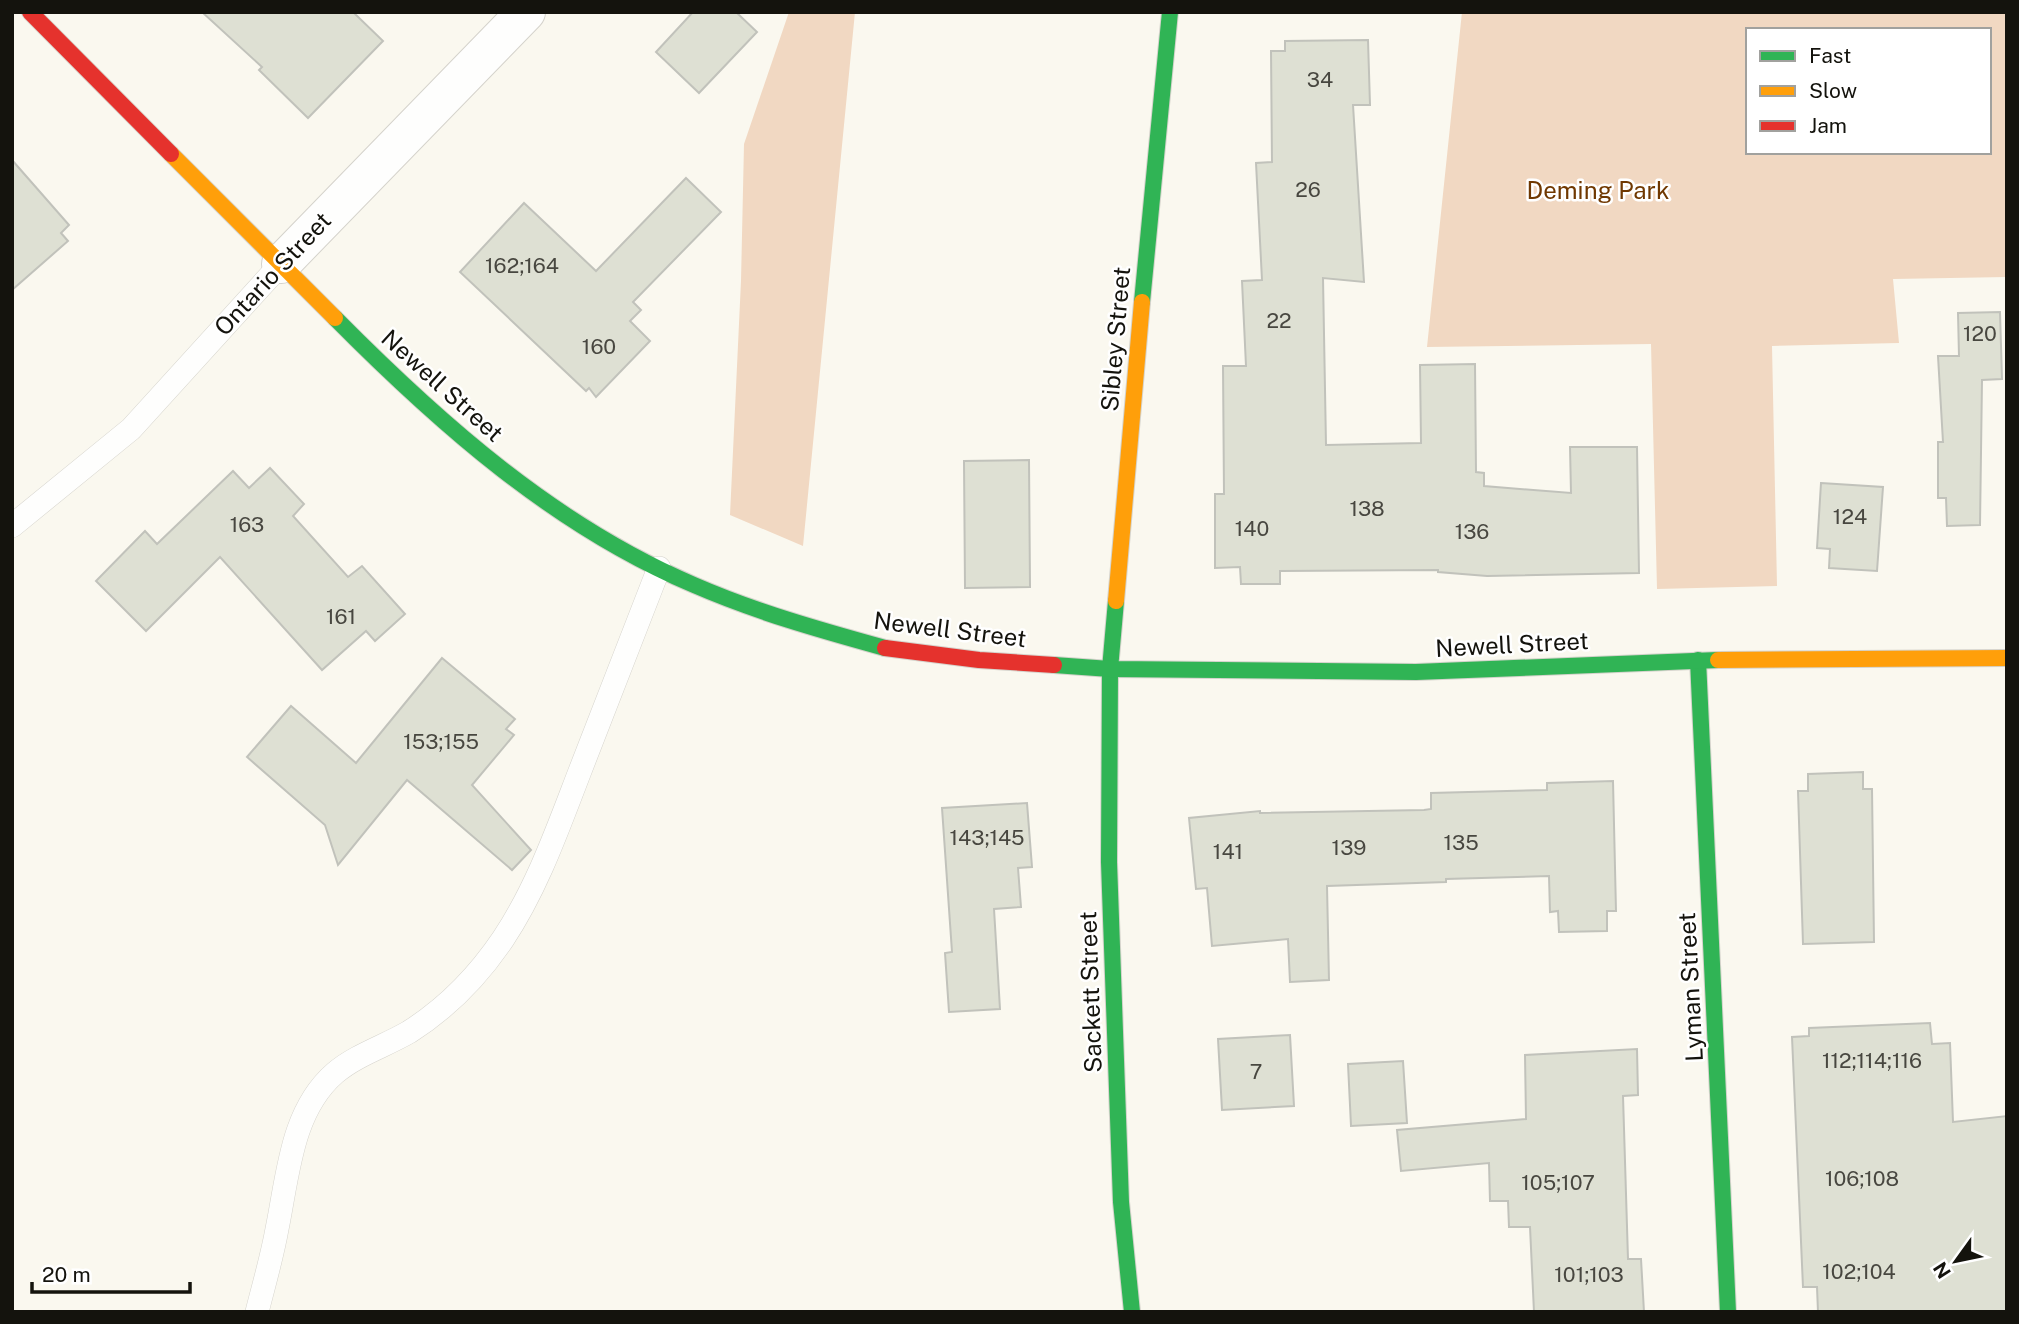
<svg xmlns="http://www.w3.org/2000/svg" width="2019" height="1324" viewBox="0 0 2019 1324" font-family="'Public Sans',sans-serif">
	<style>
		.green { fill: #f1d8c2; fill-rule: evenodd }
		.building { fill: #dee0d3; stroke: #c1c2bb; stroke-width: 2 }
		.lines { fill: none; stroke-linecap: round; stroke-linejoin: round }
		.lane-casing { stroke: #d5d3cc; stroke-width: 24 }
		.street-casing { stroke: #d5d3cc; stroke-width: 40 }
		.fast-casing { stroke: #d5d3cc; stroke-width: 18 }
		.slow-casing { stroke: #d5d3cc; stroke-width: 18 }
		.jam-casing { stroke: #d5d3cc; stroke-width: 18 }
		.lane { stroke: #fefefd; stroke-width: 23 }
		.street { stroke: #fefefd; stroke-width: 38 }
		.fast { stroke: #30b455; stroke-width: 16 }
		.slow { stroke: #ff9f0a; stroke-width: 16 }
		.jam { stroke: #e5322d; stroke-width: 16 }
		.labels { text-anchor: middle; stroke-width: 5; stroke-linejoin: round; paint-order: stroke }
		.number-label { font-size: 21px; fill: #484740 }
		.park-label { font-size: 24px; fill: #703800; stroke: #fff }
		.street-label { font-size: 24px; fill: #14130d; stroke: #fff }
	</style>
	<rect width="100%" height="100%" fill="#faf8ef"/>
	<g class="green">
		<polygon points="789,12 855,12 803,546 730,515 741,281 744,144"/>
		<path d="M1462 12H2007V277L1893 279 1899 343 1772 346 1777 586 1657 589 1651 344 1427 347ZM1748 30H1989V152H1748Z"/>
	</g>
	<g class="building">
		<polygon points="202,12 353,12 383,41 308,118 259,70 262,67"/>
		<polygon points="693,12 736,12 757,32 699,93 656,52"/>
		<polygon points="1368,40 1370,105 1353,105 1364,282 1323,278 1326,445 1421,443 1420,365 1475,364 1476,472 1484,473 1484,486 1571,493 1570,447 1637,447 1639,573 1487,576 1438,572 1438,570 1280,571 1280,584 1241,584 1240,567 1215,568 1215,494 1224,494 1223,366 1246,366 1242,281 1262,280 1256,163 1272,162 1271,51 1285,51 1285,41"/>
		<polygon points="12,160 69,225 61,233 68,241 12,290"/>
		<polygon points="686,178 721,212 633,302 641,310 630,321 650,341 596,397 589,388 586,391 460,272 524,203 596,271"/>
		<polygon points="2000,312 2002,379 1982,380 1980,525 1947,526 1946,498 1938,498 1938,442 1943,442 1938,356 1959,356 1958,313"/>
		<polygon points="1029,460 1030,587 965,588 964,461"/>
		<polygon points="270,468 304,504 293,516 348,577 362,566 405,614 375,641 366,631 322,670 220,557 146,631 96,581 145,531 157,544 233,471 249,488"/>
		<polygon points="1821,483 1883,487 1877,571 1829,568 1830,549 1817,548"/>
		<polygon points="442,658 515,719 506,729 514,735 472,785 531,850 512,870 407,780 338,865 325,825 247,757 291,706 356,763"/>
		<polygon points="1863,772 1863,789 1872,789 1874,942 1803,944 1798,791 1808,791 1808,774"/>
		<polygon points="1613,781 1616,911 1607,911 1607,931 1559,932 1558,911 1550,912 1549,876 1446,879 1446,882 1327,886 1329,980 1290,982 1288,939 1212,946 1207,888 1196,889 1189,818 1260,811 1260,813 1424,810 1431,809 1431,793 1547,790 1547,783"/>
		<polygon points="1027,803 1032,867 1018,868 1021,907 994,909 1000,1009 949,1012 945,953 952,952 942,808"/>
		<polygon points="1930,1023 1932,1044 1950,1043 1953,1122 2007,1116 2007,1312 1818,1312 1817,1287 1803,1287 1792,1037 1809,1036 1809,1028"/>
		<polygon points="1290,1035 1294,1106 1222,1110 1218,1039"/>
		<polygon points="1637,1049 1638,1095 1623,1096 1628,1259 1641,1259 1644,1312 1534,1312 1530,1227 1509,1227 1508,1201 1490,1201 1489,1163 1401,1171 1397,1130 1526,1119 1525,1055"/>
		<polygon points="1403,1061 1407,1123 1351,1126 1348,1064"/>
	</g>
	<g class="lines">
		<defs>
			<g id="lane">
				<polyline points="12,526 131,429 281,264"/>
				<path d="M257 1312C264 1284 272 1257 277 1229 288 1176 291 1111 335 1073 356 1055 385 1046 409 1032 447 1008 478 976 503 939 537 888 558 828 580 771 607 703 633 635 659 568"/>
			</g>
			<polyline id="street" points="281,264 526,12"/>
			<g id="fast">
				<polyline points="1142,302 1170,12"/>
				<path d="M335 318C440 424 555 526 694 585 756 612 820 630 885 648"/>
				<polyline points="1116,601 1110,669 1109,862 1121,1202 1132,1312"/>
				<polyline points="1698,660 1728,1312"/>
				<polyline points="1054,665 1110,669 1416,672 1718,660"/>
			</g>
			<g id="slow">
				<polyline points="171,154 335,318"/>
				<polyline points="1116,601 1142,302"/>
				<polyline points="1718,660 2007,658"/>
			</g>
			<g id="jam">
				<polyline points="30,12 171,154"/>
				<polyline points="885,648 979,660 1054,665"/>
			</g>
		</defs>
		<use href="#lane" class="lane-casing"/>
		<use href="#street" class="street-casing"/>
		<use href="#fast" class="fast-casing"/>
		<use href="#slow" class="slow-casing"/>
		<use href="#jam" class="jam-casing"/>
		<use href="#lane" class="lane"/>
		<use href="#street" class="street"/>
		<use href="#fast" class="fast"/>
		<use href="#slow" class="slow"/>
		<use href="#jam" class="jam"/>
	</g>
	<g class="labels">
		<g class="number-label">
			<text x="1320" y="87">34</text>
			<text x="1308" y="197">26</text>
			<text x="522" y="273">162;164</text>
			<text x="1279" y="328">22</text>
			<text x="1980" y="341">120</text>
			<text x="599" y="354">160</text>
			<text x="1367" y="516">138</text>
			<text x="1850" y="524">124</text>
			<text x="247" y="532">163</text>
			<text x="1252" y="536">140</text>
			<text x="1472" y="539">136</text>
			<text x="341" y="624">161</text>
			<text x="441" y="749">153;155</text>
			<text x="987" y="845">143;145</text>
			<text x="1461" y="850">135</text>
			<text x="1349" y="855">139</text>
			<text x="1228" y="859">141</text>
			<text x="1872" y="1068">112;114;116</text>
			<text x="1256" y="1079">7</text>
			<text x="1862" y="1186">106;108</text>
			<text x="1558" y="1190">105;107</text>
			<text x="1859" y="1279">102;104</text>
			<text x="1589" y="1282">101;103</text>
		</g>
		<g class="park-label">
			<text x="1598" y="199">Deming Park</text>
		</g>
		<g class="street-label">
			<text transform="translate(273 274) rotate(-47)" y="8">Ontario Street</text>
			<text transform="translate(1116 339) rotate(-85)" y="8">Sibley Street</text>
			<text transform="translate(442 386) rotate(42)" y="8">Newell Street</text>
			<text transform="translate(950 630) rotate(7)" y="8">Newell Street</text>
			<text transform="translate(1512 645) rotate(-3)" y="8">Newell Street</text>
			<text transform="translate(1691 987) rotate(-93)" y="8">Lyman Street</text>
			<text transform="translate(1091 992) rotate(-92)" y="8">Sackett Street</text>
		</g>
	</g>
	<rect width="2019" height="1324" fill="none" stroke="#14130d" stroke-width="28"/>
	<rect x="1746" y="28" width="245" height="126" fill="#ffffff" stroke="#a1a19e" stroke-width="2"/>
	<rect x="1760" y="51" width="35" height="10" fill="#30b455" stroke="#a1a19e" stroke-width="2"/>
	<text x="1809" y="63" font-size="21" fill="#14130d">Fast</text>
	<rect x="1760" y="86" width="35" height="10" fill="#ff9f0a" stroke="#a1a19e" stroke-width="2"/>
	<text x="1809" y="98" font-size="21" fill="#14130d">Slow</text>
	<rect x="1760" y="121" width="35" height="10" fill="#e5322d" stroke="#a1a19e" stroke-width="2"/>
	<text x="1809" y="133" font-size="21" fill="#14130d">Jam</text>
	<g transform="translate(1956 1261) rotate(237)" stroke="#ffffff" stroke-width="5" paint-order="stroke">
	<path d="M0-5L12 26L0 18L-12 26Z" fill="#14130d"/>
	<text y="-10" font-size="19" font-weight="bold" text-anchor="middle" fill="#14130d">N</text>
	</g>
	<path d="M32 1282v10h158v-10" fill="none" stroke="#14130d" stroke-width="3.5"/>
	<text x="42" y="1282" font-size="21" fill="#14130d" stroke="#ffffff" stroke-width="5" paint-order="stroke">20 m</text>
</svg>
